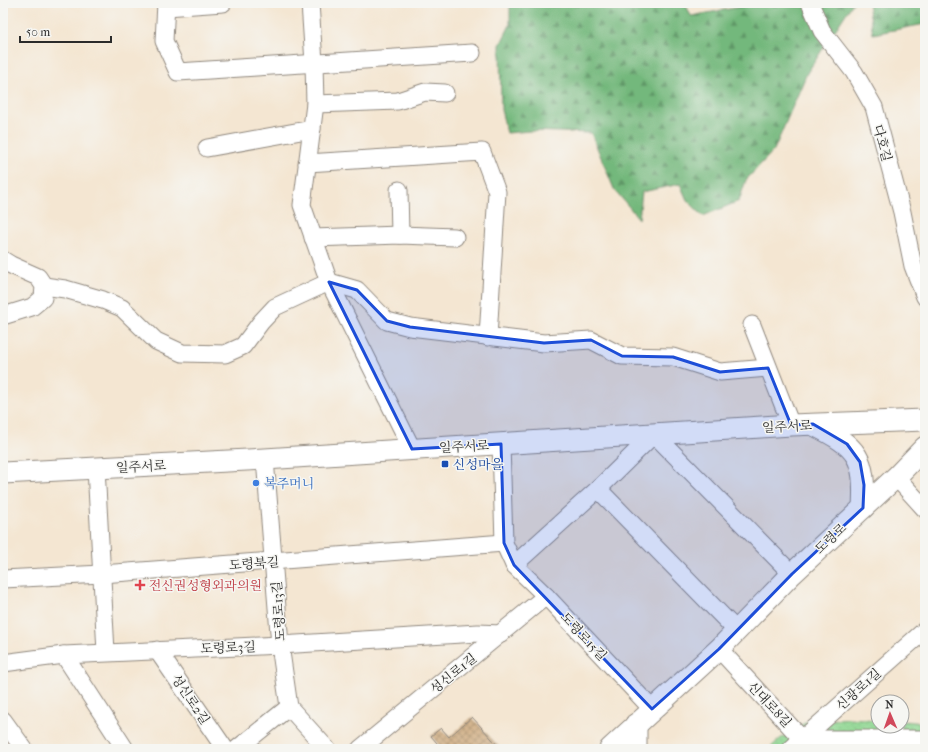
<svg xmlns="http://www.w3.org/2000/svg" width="928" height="752" viewBox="0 0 928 752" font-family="'IM FELL French Canon','Noto Serif KR',serif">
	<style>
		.forest { fill: url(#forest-firs); stroke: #4f7254 }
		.park { fill: url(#park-dots); stroke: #5d815e }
		.building { fill: url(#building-cross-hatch) }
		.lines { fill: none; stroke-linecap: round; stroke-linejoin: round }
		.minor-casing { stroke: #90887e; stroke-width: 19 }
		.major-casing { stroke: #90887e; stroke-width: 23 }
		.minor { stroke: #fff; stroke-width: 17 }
		.major { stroke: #fff; stroke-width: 21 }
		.marked { fill: #1d4ed8; fill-opacity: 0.2; stroke: #1d4ed8; stroke-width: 3; stroke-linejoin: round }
		.transit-dot { fill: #1a4fb4; stroke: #f6f6f2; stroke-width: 1.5 }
		.shop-dot { fill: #3f7fe0; stroke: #f6f6f2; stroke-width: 1.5 }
		.health-dot { fill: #e0444e; stroke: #f6f6f2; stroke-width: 1.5 }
		.labels { text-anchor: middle; stroke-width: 3; stroke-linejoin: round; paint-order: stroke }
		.street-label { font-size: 13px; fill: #2b2b2b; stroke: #f6f6f2 }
		.transit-label { font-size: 13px; fill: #164399; stroke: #f6f6f2; text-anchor: start }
		.shop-label { font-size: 13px; fill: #366cbe; stroke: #f6f6f2; text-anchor: start }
		.health-label { font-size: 13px; fill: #be3a42; stroke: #f6f6f2; text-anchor: start }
	</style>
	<defs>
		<pattern id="forest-firs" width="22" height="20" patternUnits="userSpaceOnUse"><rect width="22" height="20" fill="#73b87c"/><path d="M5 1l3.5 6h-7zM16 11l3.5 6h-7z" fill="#5f9666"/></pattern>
		<pattern id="park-dots" width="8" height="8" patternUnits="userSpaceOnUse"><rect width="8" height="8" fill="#8fd792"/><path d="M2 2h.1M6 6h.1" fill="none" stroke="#7cb97e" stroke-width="1.8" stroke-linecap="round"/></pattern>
		<pattern id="building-cross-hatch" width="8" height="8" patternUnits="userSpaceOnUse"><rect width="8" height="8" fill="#d4b690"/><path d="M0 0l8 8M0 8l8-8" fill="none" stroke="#ac9476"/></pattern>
	</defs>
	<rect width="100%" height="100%" fill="#f6f6f2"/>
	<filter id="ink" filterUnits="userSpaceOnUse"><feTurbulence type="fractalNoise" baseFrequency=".025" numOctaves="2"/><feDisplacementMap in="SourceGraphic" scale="8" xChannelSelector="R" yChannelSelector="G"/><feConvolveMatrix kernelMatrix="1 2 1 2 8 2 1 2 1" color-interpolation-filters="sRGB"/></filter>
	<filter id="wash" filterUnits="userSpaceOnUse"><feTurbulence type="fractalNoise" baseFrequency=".012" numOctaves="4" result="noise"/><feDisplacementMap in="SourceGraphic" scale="16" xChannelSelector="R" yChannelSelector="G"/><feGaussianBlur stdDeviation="0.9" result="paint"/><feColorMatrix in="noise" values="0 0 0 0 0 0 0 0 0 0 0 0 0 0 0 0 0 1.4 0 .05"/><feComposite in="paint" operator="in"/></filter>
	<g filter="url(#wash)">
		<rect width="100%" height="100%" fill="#f4e6d2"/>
		<g class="forest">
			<polygon points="510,3 685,3 691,16 761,3 853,3 807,73 774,150 746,180 739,201 703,216 687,200 680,184 642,192 639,219 614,189 591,133 530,131 507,133 501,110 500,45 510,25"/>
			<polygon points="868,3 925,3 925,24 873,34"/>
		</g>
		<polygon class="park" points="849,718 878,720 878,726 902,726 902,721 925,723 925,749 769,749 780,739 806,722"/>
		<g id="blocks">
			<polygon class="building" points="472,717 501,749 442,749 431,736 441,728 449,737"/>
		</g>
	</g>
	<g filter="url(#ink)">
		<use href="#blocks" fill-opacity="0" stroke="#90887e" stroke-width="1"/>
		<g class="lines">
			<defs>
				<g id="minor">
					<polyline points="166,3 164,41 178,72 472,53"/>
					<polyline points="310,3 314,63 315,104 302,205 329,282 412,449"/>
					<polyline points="810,3 822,31 854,72 874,107 902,212 913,266 925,297"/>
					<polyline points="166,7 223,3"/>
					<polyline points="315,104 398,101 425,92 445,93"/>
					<polyline points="207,148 312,129"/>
					<polyline points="307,163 482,152 497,192 488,337"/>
					<polyline points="399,190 400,235"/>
					<polyline points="313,238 400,235 455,237"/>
					<polyline points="3,260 11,265 38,277 44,286 43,298 32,307 3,316"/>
					<polyline points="44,286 65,289 103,300 122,308 156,341 182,353 225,354 243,346 261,322 275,307 329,282 357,290 387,321 410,327 544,343 591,340 622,356 673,357 720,372 768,368"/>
					<polyline points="752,325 791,425"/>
					<polyline points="501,444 504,543 514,565 546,596 652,709"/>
					<polyline points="265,459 280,645 289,707 327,749"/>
					<polyline points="96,468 106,652"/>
					<polyline points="896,477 925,509"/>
					<polyline points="598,489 737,631"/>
					<polyline points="514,565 598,489 654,434 792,574"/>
					<polyline points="3,579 102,574 504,543"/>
					<polyline points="719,649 802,739 925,739"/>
					<polyline points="157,650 225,749"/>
					<polyline points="64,655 125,749"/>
					<polyline points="3,663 64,655 280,645 478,633 501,634"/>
					<polyline points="3,720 24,749"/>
					<polyline points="237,749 289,707"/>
					<polyline points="360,749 546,596"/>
					<polyline points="791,749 925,630"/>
				</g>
				<g id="major">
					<path d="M814 425C858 447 866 457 863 508"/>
					<polyline points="3,473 265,459 791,425 925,420"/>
					<polyline points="610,749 719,649 792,574 896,477 925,447"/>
					<polyline points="636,749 636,724"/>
				</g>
			</defs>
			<use href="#minor" class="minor-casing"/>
			<use href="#major" class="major-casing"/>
			<use href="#minor" class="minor"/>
			<use href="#major" class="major"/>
		</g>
	</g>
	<path class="marked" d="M329 282 357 290 387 321 410 327 544 343 591 340 622 356 673 357 720 372 768 368 791 425 813 424 847 444 860 462 864 485 863 508 792 574 719 649 652 709 514 565 504 543 501 444 412 449Z"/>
	<rect class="transit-dot" x="441" y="460" width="8" height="8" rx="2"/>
	<circle class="shop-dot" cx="256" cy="483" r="4"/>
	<path class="health-dot" d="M138 579h4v4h4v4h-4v4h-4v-4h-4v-4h4z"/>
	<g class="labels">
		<g class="street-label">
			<text transform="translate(883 143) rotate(75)" y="5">다호길</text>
			<text transform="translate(787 426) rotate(-3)" y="5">일주서로</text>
			<text transform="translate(464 446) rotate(-3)" y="5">일주서로</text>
			<text transform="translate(141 466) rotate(-3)" y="5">일주서로</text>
			<text transform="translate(830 538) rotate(-43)" y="5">도령로</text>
			<text transform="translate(254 563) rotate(-4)" y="5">도령북길</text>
			<text transform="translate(278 611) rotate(-94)" y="5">도령로13길</text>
			<text transform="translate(584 636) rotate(47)" y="5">도령로15길</text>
			<text transform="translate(228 647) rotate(-2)" y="5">도령로3길</text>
			<text transform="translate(453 673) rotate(-39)" y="5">성신로1길</text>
			<text transform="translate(858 689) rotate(-42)" y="5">신광로1길</text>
			<text transform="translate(191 699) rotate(56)" y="5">성신로2길</text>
			<text transform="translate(770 704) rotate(47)" y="5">신대로8길</text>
		</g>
		<g class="transit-label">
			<text x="453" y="469">신성마을</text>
		</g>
		<g class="shop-label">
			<text x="264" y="488">복주머니</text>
		</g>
		<g class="health-label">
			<text x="149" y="590">전신권성형외과의원</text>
		</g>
	</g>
	<rect width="928" height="752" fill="none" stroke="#f6f6f2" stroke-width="16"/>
	<g transform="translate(890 714) rotate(358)"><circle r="19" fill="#f6f6f2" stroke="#a5a5a2"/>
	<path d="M0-3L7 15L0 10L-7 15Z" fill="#d1495b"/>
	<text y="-6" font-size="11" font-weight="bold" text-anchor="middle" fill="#2b2b2b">N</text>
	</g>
	<path d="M20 36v6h91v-6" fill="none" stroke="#2b2b2b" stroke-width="2"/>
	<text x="26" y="36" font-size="12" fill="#2b2b2b" stroke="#f6f6f2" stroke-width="3" paint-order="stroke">50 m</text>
</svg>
